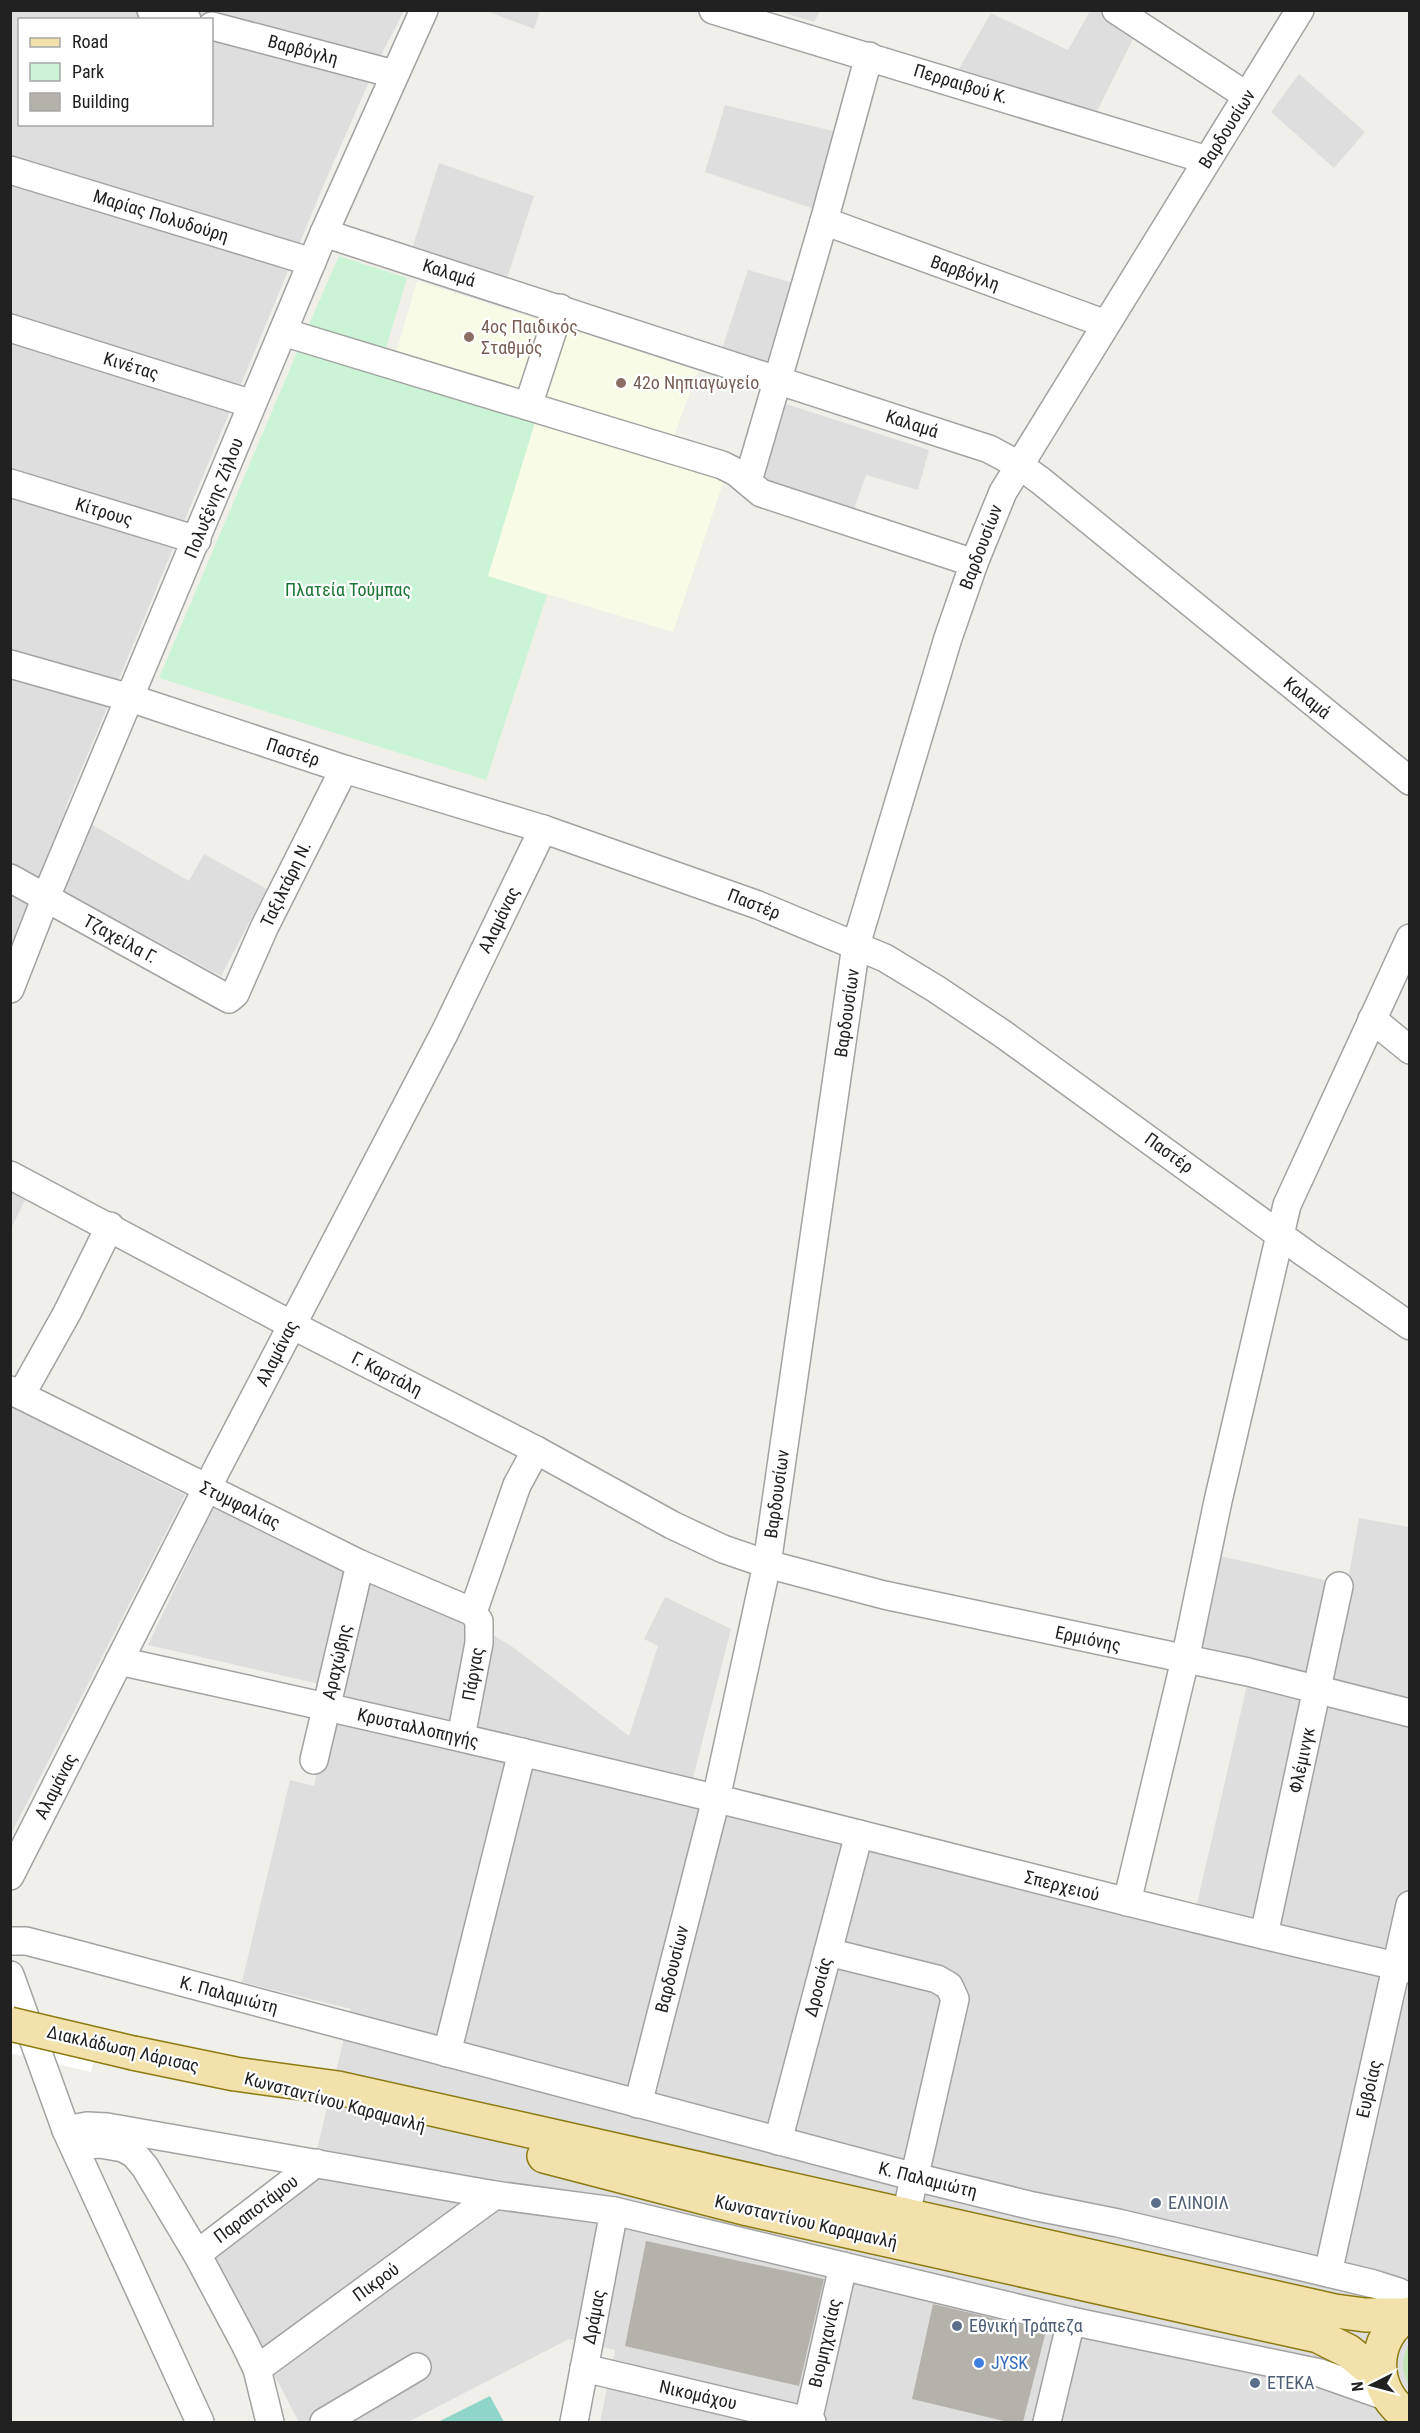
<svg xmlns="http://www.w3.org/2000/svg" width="1420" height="2433" viewBox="0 0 1420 2433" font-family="'Roboto Condensed',sans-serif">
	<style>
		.residential { fill: #dfdede; fill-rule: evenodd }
		.education { fill: #f8fce6 }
		.grass { fill: #c3e4b5 }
		.park { fill: #cbf4d6 }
		.pitch { fill: #90d6c8 }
		.pier { fill: #fff }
		.building { fill: #b5b1ab }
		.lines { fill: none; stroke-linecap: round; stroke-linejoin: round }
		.minor-casing { stroke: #a2a2a2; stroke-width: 30 }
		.major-casing { stroke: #8c7b11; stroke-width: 36 }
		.minor { stroke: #fff; stroke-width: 27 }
		.major { stroke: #f2e1ab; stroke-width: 33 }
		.major-bridge-casing { stroke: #8c7b11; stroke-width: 36; stroke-linecap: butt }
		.major-bridge { stroke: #f2e1ab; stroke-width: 33 }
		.education-dot { fill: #8d6e63; stroke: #fff; stroke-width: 2 }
		.service-dot { fill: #5c6f8a; stroke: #fff; stroke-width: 2 }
		.shop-dot { fill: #3f7fe0; stroke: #fff; stroke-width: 2 }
		.labels { text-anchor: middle; stroke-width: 4.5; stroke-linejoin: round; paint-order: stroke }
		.street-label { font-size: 18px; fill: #212121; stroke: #fff }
		.education-label { font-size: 18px; fill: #785e54; stroke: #fff; text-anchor: start }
		.park-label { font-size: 18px; fill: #197532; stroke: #fff }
		.service-label { font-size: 18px; fill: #4e5e75; stroke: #fff; text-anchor: start }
		.shop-label { font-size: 18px; fill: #366cbe; stroke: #fff; text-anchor: start }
	</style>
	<rect width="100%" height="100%" fill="#f0efe9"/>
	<g class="residential">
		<path d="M11 11H404L379 59 327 177 65 809 189 881 204 854 267 889 221 976 40 878 11 948ZM20 20H212V124H20Z"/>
		<polygon points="486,11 540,11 534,29"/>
		<polygon points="778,11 820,11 814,22"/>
		<polygon points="1090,11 1105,11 1137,31 1097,111 959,69 991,13 1068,50"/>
		<polygon points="1299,74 1365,132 1334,168 1271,112"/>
		<polygon points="725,105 837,132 817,210 705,172"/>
		<polygon points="439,163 534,196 507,278 413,246"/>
		<polygon points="748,270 797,284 771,366 722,349"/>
		<polygon points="786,404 929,450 918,490 866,475 852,515 761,486"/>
		<polygon points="11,1193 25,1200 11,1229"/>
		<polygon points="11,1407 185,1495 11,1834"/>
		<polygon points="213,1508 338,1567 467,1619 514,1648 629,1736 658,1646 644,1639 665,1597 731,1629 686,1805 1191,1930 1253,1659 1201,1646 1220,1556 1347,1585 1359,1518 1409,1527 1409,2422 600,2422 615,2350 569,2339 408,2422 299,2422 210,2253 310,2178 351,2009 242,1982 290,1780 314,1786 337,1688 148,1645"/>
	</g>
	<g class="education">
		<polygon points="417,281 542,321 521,389 396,353"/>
		<polygon points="567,328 698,371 673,438 545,396"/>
		<polygon points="536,419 724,480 673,632 487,576"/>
	</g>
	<path class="grass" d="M1409 2344V2386C1401 2372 1401 2359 1409 2344Z"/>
	<g class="park">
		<polygon points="339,256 407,278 385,351 307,329"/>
		<polygon points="298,350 536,419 488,576 547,595 486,780 159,678"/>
	</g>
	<polygon class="pitch" points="490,2396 504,2422 438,2422"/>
	<polygon class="pier" points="11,2007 101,2028 91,2072 11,2053"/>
	<g class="building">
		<polygon points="646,2241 824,2279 799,2386 625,2346"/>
		<polygon points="933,2304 1046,2331 1023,2422 1008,2422 912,2399"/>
	</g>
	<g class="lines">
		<defs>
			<g id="minor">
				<polyline points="151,10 187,20"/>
				<polyline points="713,10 1207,160"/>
				<polyline points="1116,10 1247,96"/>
				<polyline points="212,26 394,74"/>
				<polyline points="10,170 312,262"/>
				<polyline points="824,221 1106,324"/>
				<polyline points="324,233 989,449 1019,465 1041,481 1410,781"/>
				<polyline points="10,328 252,404"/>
				<polyline points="283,332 722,465 736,472 761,493 974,563"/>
				<polyline points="528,406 560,308"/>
				<polyline points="748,481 824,221 869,56"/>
				<polyline points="10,483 197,540"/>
				<polyline points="10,664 130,698 344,769 543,829 758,905 885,958 936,989 1003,1034 1306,1254 1410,1326"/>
				<polyline points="10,878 229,999 235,994 264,928 344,769"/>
				<polyline points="10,989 46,897 324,233 424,10"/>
				<polyline points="1372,1019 1410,1050"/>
				<polyline points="10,1175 292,1325 536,1450 672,1525 723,1549 767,1564 884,1595 1248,1672 1410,1713"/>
				<polyline points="10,1390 360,1564 473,1612 479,1621 479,1643 461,1737"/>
				<polyline points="21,1395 67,1313 110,1226"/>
				<polyline points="473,1612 517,1485 536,1450"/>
				<path d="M119 1661C367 1715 613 1772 859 1834 1042 1880 1225 1928 1410 1969"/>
				<polyline points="314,1760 360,1564"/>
				<polyline points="10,1876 207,1488 445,1032 543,829"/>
				<polyline points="1127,1902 1185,1660 1218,1501 1287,1205 1410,938"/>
				<polyline points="1264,1935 1339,1586"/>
				<polyline points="10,1941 26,1941 69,1952 915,2177 1033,2206 1118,2223 1374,2284 1399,2292 1410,2301"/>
				<polyline points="828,1952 937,1979 949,1986 955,1999 906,2214"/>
				<polyline points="10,1975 66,2130 200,2422"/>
				<polyline points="447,2053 522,1752"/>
				<polyline points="638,2104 716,1799 767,1564 856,945 948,638 974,563 1003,492 1300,10"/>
				<polyline points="66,2130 87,2126 107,2127 495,2195 614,2211 1071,2321 1320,2373 1388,2397"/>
				<polyline points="778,2141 859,1834"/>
				<polyline points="87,2145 100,2144 123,2148 134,2154 145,2167 197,2254 245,2344 257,2369 270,2422"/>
				<polyline points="197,2254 316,2163"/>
				<polyline points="1328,2273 1410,1905"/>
				<polyline points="584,2368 812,2422"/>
				<polyline points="257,2369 495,2195"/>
				<polyline points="808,2421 843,2266"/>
				<polyline points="324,2422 417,2367"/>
				<polyline points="574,2422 614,2211"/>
				<polyline points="1047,2422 1071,2321"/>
			</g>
			<g id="major">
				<polyline points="133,2053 235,2074 338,2088 1335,2311 1365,2315 1406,2315"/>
				<polyline points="544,2156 748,2209 1318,2336 1348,2351 1380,2377"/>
				<path d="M1410 2314C1369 2336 1370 2394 1410 2417"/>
			</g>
		</defs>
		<use href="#minor" class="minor-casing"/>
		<use href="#major" class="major-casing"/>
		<use href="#minor" class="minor"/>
		<use href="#major" class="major"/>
		<defs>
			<polyline id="major-bridge" points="10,2024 133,2053"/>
		</defs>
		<use href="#major-bridge" class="major-bridge-casing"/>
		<use href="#major-bridge" class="major-bridge"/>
	</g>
	<g class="education-dot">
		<circle cx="469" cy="337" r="6"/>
		<circle cx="621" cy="383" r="6"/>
	</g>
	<g class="service-dot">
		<circle cx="1156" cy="2203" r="6"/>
		<circle cx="957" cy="2326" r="6"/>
		<circle cx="1255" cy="2383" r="6"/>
	</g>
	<circle class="shop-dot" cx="979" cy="2363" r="6"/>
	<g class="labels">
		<g class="street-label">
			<text transform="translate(303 50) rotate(15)" y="6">Βαρβόγλη</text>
			<text transform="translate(961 84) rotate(17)" y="6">Περραιβού Κ.</text>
			<text transform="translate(1227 129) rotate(-58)" y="6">Βαρδουσίων</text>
			<text transform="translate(161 216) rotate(17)" y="6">Μαρίας Πολυδούρη</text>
			<text transform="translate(449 273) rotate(18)" y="6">Καλαμά</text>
			<text transform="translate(965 273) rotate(20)" y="6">Βαρβόγλη</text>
			<text transform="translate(131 366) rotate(17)" y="6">Κινέτας</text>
			<text transform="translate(912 424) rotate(18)" y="6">Καλαμά</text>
			<text transform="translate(214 498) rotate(-68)" y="6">Πολυξένης Ζήλου</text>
			<text transform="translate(104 512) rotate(17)" y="6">Κίτρους</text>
			<text transform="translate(981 547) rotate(-69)" y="6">Βαρδουσίων</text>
			<text transform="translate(1307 698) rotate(39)" y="6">Καλαμά</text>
			<text transform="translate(293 752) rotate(18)" y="6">Παστέρ</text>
			<text transform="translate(286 884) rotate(-64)" y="6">Ταξιλτάρη Ν.</text>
			<text transform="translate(754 904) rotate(21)" y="6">Παστέρ</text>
			<text transform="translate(499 920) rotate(-64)" y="6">Αλαμάνας</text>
			<text transform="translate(120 939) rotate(29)" y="6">Τζαχείλα Γ.</text>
			<text transform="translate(847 1013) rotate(-82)" y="6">Βαρδουσίων</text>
			<text transform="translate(1169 1153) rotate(36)" y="6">Παστέρ</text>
			<text transform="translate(277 1353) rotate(-63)" y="6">Αλαμάνας</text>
			<text transform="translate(387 1374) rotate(27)" y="6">Γ. Καρτάλη</text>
			<text transform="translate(777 1494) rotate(-82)" y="6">Βαρδουσίων</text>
			<text transform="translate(240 1505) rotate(26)" y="6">Στυμφαλίας</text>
			<text transform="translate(1088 1639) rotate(12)" y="6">Ερμιόνης</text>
			<text transform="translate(337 1662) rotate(-77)" y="6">Αραχώβης</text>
			<text transform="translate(473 1674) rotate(-80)" y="6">Πάργας</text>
			<text transform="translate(418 1728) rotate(13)" y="6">Κρυσταλλοπηγής</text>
			<text transform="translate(1302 1760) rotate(-78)" y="6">Φλέμινγκ</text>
			<text transform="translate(56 1786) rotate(-63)" y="6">Αλαμάνας</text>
			<text transform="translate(1062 1886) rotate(14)" y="6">Σπερχειού</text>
			<text transform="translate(672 1969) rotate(-76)" y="6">Βαρδουσίων</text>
			<text transform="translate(818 1987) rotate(-75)" y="6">Δροσιάς</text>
			<text transform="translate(229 1995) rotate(15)" y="6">Κ. Παλαμιώτη</text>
			<text transform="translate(123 2049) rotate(13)" y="6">Διακλάδωση Λάρισας</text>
			<text transform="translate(1369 2089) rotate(-77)" y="6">Ευβοίας</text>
			<text transform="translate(335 2102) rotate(15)" y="6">Κωνσταντίνου Καραμανλή</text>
			<text transform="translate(928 2180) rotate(14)" y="6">Κ. Παλαμιώτη</text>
			<text transform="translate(256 2209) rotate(-37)" y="6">Παραποτάμου</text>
			<text transform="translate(806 2222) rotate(13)" y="6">Κωνσταντίνου Καραμανλή</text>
			<text transform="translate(376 2282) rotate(-36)" y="6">Πικρού</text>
			<text transform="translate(594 2317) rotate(-79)" y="6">Δράμας</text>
			<text transform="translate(825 2343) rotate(-77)" y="6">Βιομηχανίας</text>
			<text transform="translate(698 2395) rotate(13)" y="6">Νικομάχου</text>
		</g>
		<g class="education-label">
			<text x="481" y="333">4ος Παιδικός<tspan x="481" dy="21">Σταθμός</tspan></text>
			<text x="633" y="389">42ο Νηπιαγωγείο</text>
		</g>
		<g class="park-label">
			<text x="348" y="596">Πλατεία Τούμπας</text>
		</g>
		<g class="service-label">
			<text x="1168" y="2209">ΕΛΙΝΟΙΛ</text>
			<text x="969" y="2332">Εθνική Τράπεζα</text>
			<text x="1267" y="2389">ΕΤΕΚΑ</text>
		</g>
		<g class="shop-label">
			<text x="991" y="2369">JYSK</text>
		</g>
	</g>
	<rect width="1420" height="2433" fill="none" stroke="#212121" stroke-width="24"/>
	<rect x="18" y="18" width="195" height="108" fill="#ffffff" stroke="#a6a6a6" stroke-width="1.5"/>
	<rect x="30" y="38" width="30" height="9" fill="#f2e1ab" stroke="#a6a6a6" stroke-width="1.5"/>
	<text x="72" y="48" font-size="18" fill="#212121">Road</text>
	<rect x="30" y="63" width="30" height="18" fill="#cbf4d6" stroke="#a6a6a6" stroke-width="1.5"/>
	<text x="72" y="78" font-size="18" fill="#212121">Park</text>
	<rect x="30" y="93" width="30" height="18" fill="#b5b1ab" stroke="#a6a6a6" stroke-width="1.5"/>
	<text x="72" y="108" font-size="18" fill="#212121">Building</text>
	<g transform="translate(1372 2385) rotate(264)" stroke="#ffffff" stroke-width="4.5" paint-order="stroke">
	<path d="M0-4.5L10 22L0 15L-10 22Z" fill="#212121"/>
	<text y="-9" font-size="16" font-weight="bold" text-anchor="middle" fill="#212121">N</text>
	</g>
</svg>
